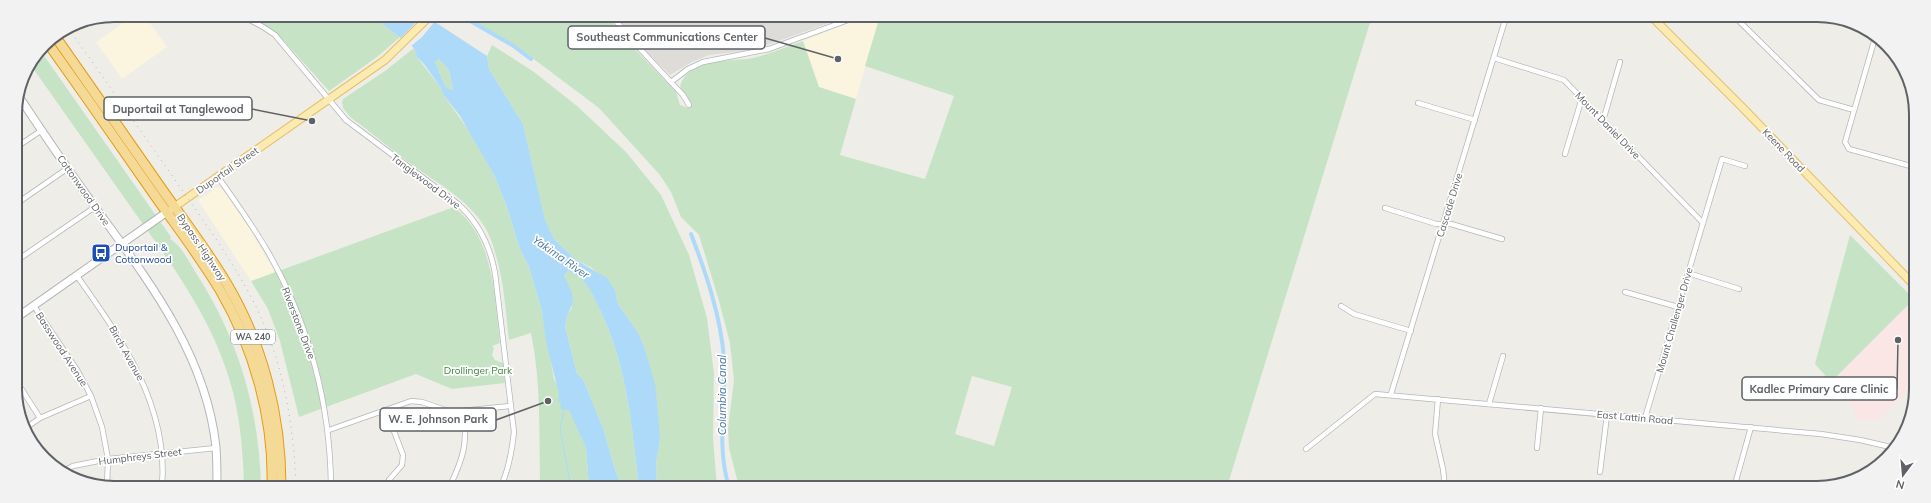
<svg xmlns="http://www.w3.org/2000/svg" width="1931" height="503" viewBox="0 0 1931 503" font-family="Mulish,sans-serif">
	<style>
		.commercial { fill: #fbf4df }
		.industrial { fill: #dedcd9 }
		.medical { fill: #fae6e5 }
		.green { fill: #c6e4c5; fill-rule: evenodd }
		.water { fill: #addaf9; fill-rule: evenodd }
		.pier { fill: #efede7 }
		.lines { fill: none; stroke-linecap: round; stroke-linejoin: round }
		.stream { stroke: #addaf9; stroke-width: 1 }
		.canal { stroke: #addaf9; stroke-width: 4 }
		.street-casing { stroke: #b4b7ba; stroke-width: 6 }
		.secondary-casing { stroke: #b3b6ba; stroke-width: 9 }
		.primary-casing { stroke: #e7bf68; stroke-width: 9 }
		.highway-casing { stroke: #e49c12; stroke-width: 11 }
		.street { stroke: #fff; stroke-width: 4.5 }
		.secondary { stroke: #fff; stroke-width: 7 }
		.primary { stroke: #f9ebb2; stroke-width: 7 }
		.highway { stroke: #f5da97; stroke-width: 9 }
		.rail { stroke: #b4b5b6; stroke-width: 1; stroke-dasharray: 1 5; stroke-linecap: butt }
		.labels { text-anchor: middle; stroke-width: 3.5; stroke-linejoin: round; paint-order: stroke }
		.shield { fill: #fff; stroke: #8e9194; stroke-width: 1 }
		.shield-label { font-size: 9px; font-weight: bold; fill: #5e6266 }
		.street-label { font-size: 10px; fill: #5e6266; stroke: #fff }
		.transit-label { font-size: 10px; fill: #164399; stroke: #fff; text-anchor: start }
		.park-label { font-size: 10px; fill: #3d853e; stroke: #fff }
		.water-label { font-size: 11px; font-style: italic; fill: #4776a2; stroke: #fff }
		.rim { fill: none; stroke: #5e6266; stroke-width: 2 }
		.leader { fill: none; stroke: #5e6266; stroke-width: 1.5 }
		.callout-dot { fill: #5e6266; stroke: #fff; stroke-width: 1.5 }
		.callout { fill: #fff; stroke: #5e6266; stroke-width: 1.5 }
		.callout-label { font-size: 11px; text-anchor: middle; font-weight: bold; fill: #5e6266 }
	</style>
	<rect width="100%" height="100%" fill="#efede7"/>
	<g class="commercial">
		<polygon points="134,15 144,15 167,47 122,79 96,42"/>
		<polygon points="867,16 880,16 856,99 819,87 803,41"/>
		<polygon points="218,187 223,190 249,228 275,272 251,281 198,200"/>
	</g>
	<polygon class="industrial" points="624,16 849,16 753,50 709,55 692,62 670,75 637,42 621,23 626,18"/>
	<polygon class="medical" points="1914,299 1914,385 1879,420 1858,420 1850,401 1831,382"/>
	<g class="green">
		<polygon points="240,15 371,15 400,37 377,57 329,91 276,32"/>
		<path d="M462 15 607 16 629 43 676 92 680 105 688 108 691 106 680 86C689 57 731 62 753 58 770 54 786 47 803 41L819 87 856 99 840 155 925 179 954 96 865 66 880 16H1372L1227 487H739L729 448 728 429 734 380 730 343 719 301 699 235 681 217 671 192 660 175 599 108 527 54 500 36ZM972 376 1012 387 994 446 955 434Z"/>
		<polygon points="492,45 534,72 577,106 626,152 661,195 689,255 707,318 714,374 713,438 717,487 657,487 656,463 660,440 644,346 637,331 618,304 615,290 592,268 576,260 554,239 545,221 523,124 489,69 487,56"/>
		<path d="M414 48 417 57 441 88 443 94 471 134 494 175 506 204 520 249 529 267 542 311 554 379 576 423 586 448 589 487 536 486 540 479C539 431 541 381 531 333L509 340C505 304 503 269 489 235 474 202 438 184 411 164 390 149 371 132 350 117L343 108 342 102 343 99 385 71Z"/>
		<path d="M40 50 171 237 170 239C181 245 189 262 196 273 238 338 259 408 261 486H244C243 450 240 413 229 378 210 316 172 265 135 213 100 163 65 114 30 64Z"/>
		<path d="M439 59 449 70 453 90 447 88C441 79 439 70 435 62Z"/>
		<path d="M454 207C495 239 494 296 500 343L492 346 494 348 492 355 495 360 503 363 505 383 452 389 416 374 299 417 280 341 268 309 251 281Z"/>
		<polygon points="1850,235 1914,299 1831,382 1815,364"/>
		<path d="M568 271C587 278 593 294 601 312 627 366 632 427 639 487H623L616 473 603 428 583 379 577 374 565 326 568 313 572 308 564 276Z"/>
	</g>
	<path class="water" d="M371 15H432L435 22 487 56 489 69 523 124 545 220 554 239 576 260 607 278 615 290 618 304 637 331 644 346 655 384 658 411 660 440 656 463 657 487H639C632 427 627 366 601 312 593 295 587 278 568 271L564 276 572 293 573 303 568 313 565 326 577 374 583 379 603 428 616 473 623 487H589L586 448 569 410 560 409 561 404 558 400 559 394 546 342 542 311 529 267 520 249 506 204 494 175 460 116 443 94 441 88 424 64 417 57 414 48ZM439 59 449 70 453 90 447 88C441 79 439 70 435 62Z"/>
	<polygon class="pier" points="423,15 434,15 436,20 422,37 410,47 400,39"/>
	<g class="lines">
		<polyline class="stream" points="564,409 560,429 571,487"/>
		<g class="canal">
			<polyline points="460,15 512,45 531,59"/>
			<path d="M691 234C706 273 721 317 724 359 726 401 716 446 729 487"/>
		</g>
		<defs>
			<g id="street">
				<polyline points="612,16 628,36 683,95 689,105"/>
				<polyline points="1735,17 1819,100 1854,110"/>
				<path d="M228 18C242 13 264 27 275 35L346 120 458 204C479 223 490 245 495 273L514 432C512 451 509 469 501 486"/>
				<polyline points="1875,38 1845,142 1849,149 1914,167"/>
				<polyline points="1494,58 1564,80 1703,223"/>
				<polyline points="671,82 688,69 703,62 769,49 859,16"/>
				<polyline points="1418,103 1475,120"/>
				<polyline points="1603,121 1620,62"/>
				<polyline points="15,148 42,130"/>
				<polyline points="1565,154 1582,98"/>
				<path d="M218 177C235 201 253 226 268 252 309 324 330 404 331 486"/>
				<polyline points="16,204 68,168"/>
				<polyline points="1385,208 1436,224 1451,224 1502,239"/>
				<polyline points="16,261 95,207"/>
				<polyline points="1688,273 1739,289"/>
				<path d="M77 276C121 338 169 406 162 486"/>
				<polyline points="1625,292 1678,307"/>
				<polyline points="34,306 77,370 91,396 102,427 108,459 107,486"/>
				<polyline points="1341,306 1354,314 1411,331"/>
				<polyline points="17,382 40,418"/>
				<polyline points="1391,394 1506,17"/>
				<polyline points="1438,399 1435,434 1443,469 1445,487"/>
				<polyline points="1489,404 1503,356"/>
				<polyline points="386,410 403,455 402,465 389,480"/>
				<polyline points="1645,418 1722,159 1745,166"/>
				<polyline points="27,427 40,418 91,396"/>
				<polyline points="329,430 411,401 422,402 451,412 511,406"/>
				<polyline points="1537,448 1541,408"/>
				<polyline points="1306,449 1375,394 1821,434 1860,440 1895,448"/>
				<polyline points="65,470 73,466 108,459 216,448"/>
				<polyline points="1600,472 1607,415"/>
				<path d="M450 486C465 454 466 446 465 411"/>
				<polyline points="1734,488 1751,427"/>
			</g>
			<g id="secondary">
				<path d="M18 95C43 133 69 171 95 207 148 280 206 354 216 447 217 460 217 473 217 486"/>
				<polyline points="16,318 167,212"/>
			</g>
			<g id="primary">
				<polyline points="1652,17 1742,107 1914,285"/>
				<polyline points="170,210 385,60 431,15"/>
			</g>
			<g id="highway">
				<path d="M55 36C90 86 124 135 159 185 182 218 207 250 227 284 263 345 281 416 281 486"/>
				<path d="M47 42C82 91 117 141 151 190 174 223 199 255 220 290 254 348 274 419 272 486"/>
			</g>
		</defs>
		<use href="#street" class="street-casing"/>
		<use href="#secondary" class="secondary-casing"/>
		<use href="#primary" class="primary-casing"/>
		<use href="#highway" class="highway-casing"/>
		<use href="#street" class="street"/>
		<use href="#secondary" class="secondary"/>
		<use href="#primary" class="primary"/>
		<use href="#highway" class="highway"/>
		<path class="rail" d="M68 28C106 81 143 134 180 187 210 230 247 281 266 329 286 380 294 432 296 486"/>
	</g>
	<defs>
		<symbol id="bus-square" viewBox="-11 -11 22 22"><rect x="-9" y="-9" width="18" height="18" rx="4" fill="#1a4fb4" stroke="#fff"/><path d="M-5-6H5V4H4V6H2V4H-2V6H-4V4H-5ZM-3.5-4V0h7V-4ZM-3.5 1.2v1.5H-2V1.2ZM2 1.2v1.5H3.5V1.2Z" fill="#fff"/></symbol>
	</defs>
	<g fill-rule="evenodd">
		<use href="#bus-square" x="90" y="242" width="22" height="22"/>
	</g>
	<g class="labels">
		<rect class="shield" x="231" y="330" width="44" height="14" rx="3"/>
		<g class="shield-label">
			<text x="253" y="340">WA 240</text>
		</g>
		<g class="street-label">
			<text transform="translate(1608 125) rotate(46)" y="4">Mount Daniel Drive</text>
			<text transform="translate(1784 150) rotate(46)" y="4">Keene Road</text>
			<text transform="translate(227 170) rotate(-35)" y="4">Duportail Street</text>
			<text transform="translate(426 181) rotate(37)" y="4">Tanglewood Drive</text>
			<text transform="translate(84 190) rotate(55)" y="4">Cottonwood Drive</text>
			<text transform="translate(1449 205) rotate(-73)" y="4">Cascade Drive</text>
			<text transform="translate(202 247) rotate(56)" y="4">Bypass Highway</text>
			<text transform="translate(1674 320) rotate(-74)" y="4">Mount Challenger Drive</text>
			<text transform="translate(299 323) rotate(69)" y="4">Riverstone Drive</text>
			<text transform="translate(62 349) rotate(57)" y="4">Basswood Avenue</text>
			<text transform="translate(127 353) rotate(61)" y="4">Birch Avenue</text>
			<text transform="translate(1635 417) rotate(5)" y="4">East Lattin Road</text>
			<text transform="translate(140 456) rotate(-7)" y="4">Humphreys Street</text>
		</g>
		<g class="transit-label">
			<text x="115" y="251">Duportail &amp;<tspan x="115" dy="12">Cottonwood</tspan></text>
		</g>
		<g class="park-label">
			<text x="478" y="374">Drollinger Park</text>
		</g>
		<g class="water-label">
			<text transform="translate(561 257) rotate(35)" y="4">Yakima River</text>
			<text transform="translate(722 395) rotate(-90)" y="4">Columbia Canal</text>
		</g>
	</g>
	<path d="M0 0H1931V503H0ZM114 22H1817A92 92 0 0 1 1909 114V389A92 92 0 0 1 1817 481H114A92 92 0 0 1 22 389V114A92 92 0 0 1 114 22Z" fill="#f2f2f3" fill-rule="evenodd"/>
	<path class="rim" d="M114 22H1817A92 92 0 0 1 1909 114V389A92 92 0 0 1 1817 481H114A92 92 0 0 1 22 389V114A92 92 0 0 1 114 22Z"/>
	<path class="leader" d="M838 59L765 38M312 121L252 109M1898 340L1897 389M548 401L496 420"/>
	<g class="callout-dot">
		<circle cx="838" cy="59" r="4"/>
		<circle cx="312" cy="121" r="4"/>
		<circle cx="1898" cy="340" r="4"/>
		<circle cx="548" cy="401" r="4"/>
	</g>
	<g class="callout">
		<rect x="568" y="26" width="197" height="23" rx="4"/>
		<rect x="104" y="97" width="148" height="23" rx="4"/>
		<rect x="1742" y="377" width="155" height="23" rx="4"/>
		<rect x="380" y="408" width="116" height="23" rx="4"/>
	</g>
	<g class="callout-label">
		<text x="667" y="41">Southeast Communications Center</text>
		<text x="178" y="113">Duportail at Tanglewood</text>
		<text x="1819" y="393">Kadlec Primary Care Clinic</text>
		<text x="438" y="423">W. E. Johnson Park</text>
	</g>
	<g transform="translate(1903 475) rotate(196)" stroke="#ffffff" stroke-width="3" paint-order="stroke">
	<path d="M0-3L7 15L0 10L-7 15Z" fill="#5e6266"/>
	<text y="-6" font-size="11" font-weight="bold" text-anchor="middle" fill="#5e6266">N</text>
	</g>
</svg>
